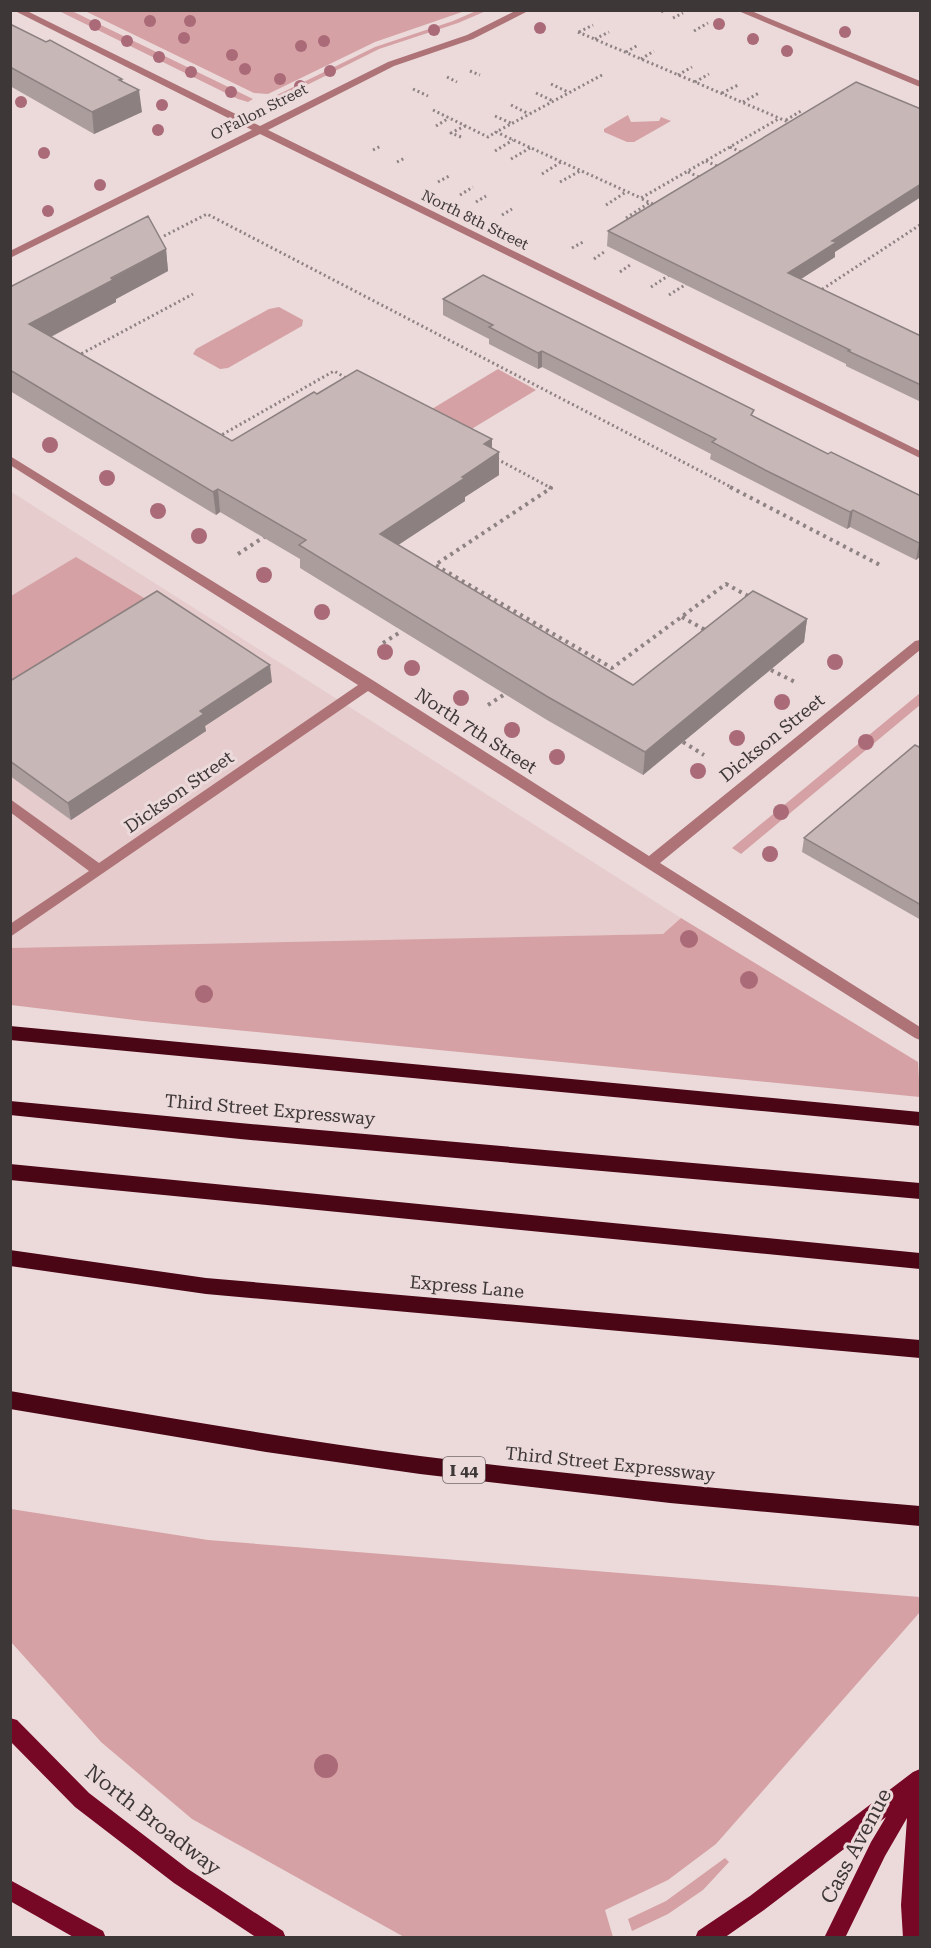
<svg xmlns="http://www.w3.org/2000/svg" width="931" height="1948" viewBox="0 0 931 1948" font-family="'Roboto Serif',serif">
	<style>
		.built { fill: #e6cccd }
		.green { fill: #d5a1a4 }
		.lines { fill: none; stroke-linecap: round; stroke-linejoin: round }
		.path-far1 { stroke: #8e8283; stroke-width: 3; stroke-dasharray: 2 3; stroke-linecap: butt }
		.path { stroke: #8e8283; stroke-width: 4; stroke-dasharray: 3 4.5; stroke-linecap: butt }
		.minor { fill: #ad7377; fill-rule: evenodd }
		.major { fill: #760826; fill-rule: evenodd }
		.highway { fill: #4b0616; fill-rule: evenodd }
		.tree { fill: #aa6a78 }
		.wall { fill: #ac9d9d }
		.shaded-wall { fill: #8c8080 }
		.building { fill: #c8b7b7; stroke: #8c8080; stroke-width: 1.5 }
		.labels { text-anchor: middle; stroke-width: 6; stroke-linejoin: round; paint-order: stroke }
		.far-street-label { font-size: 15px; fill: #3e3738; stroke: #ecdadb }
		.shield { fill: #ecdadb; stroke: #726869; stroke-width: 1.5 }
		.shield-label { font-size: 16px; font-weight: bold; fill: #3e3738 }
		.street-label { font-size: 18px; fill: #3e3738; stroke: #ecdadb }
		.near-street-label { font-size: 21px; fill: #3e3738; stroke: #ecdadb }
	</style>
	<rect width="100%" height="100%" fill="#ecdadb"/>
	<polygon class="built" points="10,491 681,918 663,934 11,949"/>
	<g class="green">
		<polygon points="59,11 72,11 253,99 248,102 238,99"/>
		<polygon points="85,11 465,11 375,42 268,94 254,93"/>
		<polygon points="476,11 486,11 458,23 379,49 277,100 273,97 375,47 453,21"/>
		<polygon points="628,115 631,122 659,121 661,117 671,121 634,142 627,142 604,132 604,129"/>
		<polygon points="279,307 303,320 302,326 228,368 220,369 193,354 196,349 269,309"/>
		<polygon points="498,369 536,390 460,436 422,415"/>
		<polygon points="76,557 159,607 11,699 11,596"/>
		<polygon points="920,693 920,705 741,854 732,848"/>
		<polygon points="681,918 918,1062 920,1097 143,1021 11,1005 12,948 663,934"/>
		<polygon points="11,1509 208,1540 920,1597 920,1612 716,1844 668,1880 605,1910 613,1937 404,1937 192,1819 101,1742 11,1642"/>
		<polygon points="725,1858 729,1862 703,1890 668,1914 632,1931 628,1919 666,1901"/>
	</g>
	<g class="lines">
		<g class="path-far1">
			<polyline points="661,12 664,10"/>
			<polyline points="673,18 683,13"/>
			<polyline points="694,31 708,23"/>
			<polyline points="578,32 793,124"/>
			<polyline points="579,32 593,25"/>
			<polyline points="595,39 609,32"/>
			<polyline points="626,52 638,45"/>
			<polyline points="641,59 654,51"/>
			<polyline points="470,71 480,75"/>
			<polyline points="602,75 496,132 641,198 780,118"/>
			<polyline points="678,75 692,67"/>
			<polyline points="447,77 457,82"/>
			<polyline points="695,82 709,74"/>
			<polyline points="551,84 568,92"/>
			<polyline points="413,89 428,96"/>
			<polyline points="536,93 553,101"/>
			<polyline points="722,93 738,85"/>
			<polyline points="743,102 759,93"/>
			<polyline points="511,105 529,114"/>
			<polyline points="433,110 488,137 496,132"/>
			<polyline points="495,116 511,123"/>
			<polyline points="786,120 801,111"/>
			<polyline points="436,126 449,118"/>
			<polyline points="461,137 451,133 465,126"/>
			<polyline points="730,147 745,154"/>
			<polyline points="373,150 381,146"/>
			<polyline points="495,151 513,140"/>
			<polyline points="511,159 530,148"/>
			<polyline points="706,161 721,168"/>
			<polyline points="397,162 405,158"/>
			<polyline points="688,172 703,179"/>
			<polyline points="542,174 561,162"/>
			<polyline points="438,182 451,175"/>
			<polyline points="560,182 580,171"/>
			<polyline points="460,195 473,187"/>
			<polyline points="642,199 657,206"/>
			<polyline points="476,202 486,196"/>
			<polyline points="606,205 626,192"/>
			<polyline points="502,215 512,209"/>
			<polyline points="626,218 649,203"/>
			<polyline points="164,236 207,214 733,488"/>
			<polyline points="572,248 583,242"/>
			<polyline points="594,259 604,252"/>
			<polyline points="620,272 630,265"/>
			<polyline points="651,287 671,274"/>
			<polyline points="818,292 920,225"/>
			<polyline points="669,295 688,283"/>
			<polyline points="81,356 79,355 193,294"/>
			<polyline points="218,437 334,371 348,379"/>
			<polyline points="497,459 551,488"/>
		</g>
		<g class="path">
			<polyline points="549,487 551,488 435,565 612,668 726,584 750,597"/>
			<polyline points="730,487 880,565"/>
			<polyline points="238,554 267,535"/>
			<polyline points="682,617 707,631"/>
			<polyline points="383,643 402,631"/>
			<polyline points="771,670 795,682"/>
			<polyline points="488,705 505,694"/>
			<polyline points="683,742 704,755"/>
		</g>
		<g class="minor">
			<polygon points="13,10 25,10 260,126 388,62 467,35 517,10 530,10 473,39 394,66 268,130 920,451 920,458 260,134 10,258 10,251 252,130"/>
			<polygon points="736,10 749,10 920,81 920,87"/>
			<polygon points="10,456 374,681 649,856 915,641 920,640 920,650 660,863 920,1027 920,1040 915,1038 368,691 10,937 10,924 89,871 10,812 10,799 99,863 358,685 10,465"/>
		</g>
		<g class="major">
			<polygon points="10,1718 17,1720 89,1793 188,1869 283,1931 286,1938 257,1938 174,1883 75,1807 10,1741"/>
			<polygon points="920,1769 920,1938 903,1938 901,1905 907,1818 885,1856 845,1938 824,1938 871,1842 886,1817 764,1910 724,1938 695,1938 698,1931 750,1896 913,1772"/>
			<polygon points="10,1880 103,1931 106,1938 75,1938 10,1901"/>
		</g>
		<g class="highway">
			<polygon points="10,1026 920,1112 920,1126 10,1040"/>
			<polygon points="10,1101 240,1123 920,1183 920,1199 240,1139 10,1115"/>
			<polygon points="10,1164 920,1253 920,1269 10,1180"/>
			<polygon points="10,1250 206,1278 920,1340 920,1358 206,1294 10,1266"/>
			<path d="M10 1391C147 1414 283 1438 420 1456 586 1477 753 1492 920 1506V1526L670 1503 420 1474 266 1452 10 1409Z"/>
		</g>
	</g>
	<g class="tree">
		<circle cx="150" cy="21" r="6"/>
		<circle cx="190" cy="21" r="6"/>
		<circle cx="719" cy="24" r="6"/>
		<circle cx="95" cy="25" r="6"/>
		<circle cx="540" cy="28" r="6"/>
		<circle cx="434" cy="30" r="6"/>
		<circle cx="845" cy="32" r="6"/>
		<circle cx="184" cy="38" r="6"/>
		<circle cx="753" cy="39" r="6"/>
		<circle cx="127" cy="41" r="6"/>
		<circle cx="324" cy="41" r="6"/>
		<circle cx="301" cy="46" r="6"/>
		<circle cx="787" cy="51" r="6"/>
		<circle cx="232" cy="55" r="6"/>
		<circle cx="159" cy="57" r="6"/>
		<circle cx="245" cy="69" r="6"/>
		<circle cx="330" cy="71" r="6"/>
		<circle cx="191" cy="72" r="6"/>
		<circle cx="280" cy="79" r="6"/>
		<circle cx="300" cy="86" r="6"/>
		<circle cx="231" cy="92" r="6"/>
		<circle cx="21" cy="102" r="6"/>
		<circle cx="162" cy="105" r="6"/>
		<circle cx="158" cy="130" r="6"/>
		<circle cx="44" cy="153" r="6"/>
		<circle cx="100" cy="185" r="6"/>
		<circle cx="48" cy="211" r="6"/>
		<circle cx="50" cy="445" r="8"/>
		<circle cx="107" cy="478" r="8"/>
		<circle cx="158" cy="511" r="8"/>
		<circle cx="199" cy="536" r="8"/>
		<circle cx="264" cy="575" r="8"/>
		<circle cx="322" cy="612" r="8"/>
		<circle cx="385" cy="652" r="8"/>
		<circle cx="835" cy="662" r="8"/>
		<circle cx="412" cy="668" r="8"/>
		<circle cx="461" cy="698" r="8"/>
		<circle cx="782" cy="702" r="8"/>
		<circle cx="512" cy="730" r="8"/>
		<circle cx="737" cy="738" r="8"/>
		<circle cx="866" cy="742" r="8"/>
		<circle cx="557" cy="757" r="8"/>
		<circle cx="698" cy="771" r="8"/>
		<circle cx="781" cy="812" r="8"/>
		<circle cx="770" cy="854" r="8"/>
		<circle cx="689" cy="939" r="9"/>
		<circle cx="749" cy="980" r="9"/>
		<circle cx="204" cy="994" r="9"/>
		<circle cx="326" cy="1766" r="12"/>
	</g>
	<g class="wall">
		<polygon points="10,24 46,42 122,79 122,82 142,112 94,134 10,86"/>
		<polygon points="608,231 835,252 835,257 801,279 921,336 921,402 846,366 846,364 607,246"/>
		<polygon points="166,249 168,271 116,299 116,302 51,337 232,441 317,394 492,439 492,448 499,452 499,475 465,497 465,501 398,545 633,685 807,619 804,642 643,775 547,720 300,568 300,559 220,512 216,515 10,391 10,287"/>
		<polygon points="443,299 754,417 828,454 921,496 921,556 916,560 850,527 847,529 710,459 711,454 542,367 538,369 489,344 489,339 443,315"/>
		<polygon points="10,681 272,682 205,726 206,731 71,820 10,776"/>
		<polygon points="921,748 921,920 802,852 804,838"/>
	</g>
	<g class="shaded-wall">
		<polygon points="122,79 124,97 139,90 142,112 94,134 92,112 119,80"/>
		<polygon points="921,184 921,197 835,252 835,257 787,288 788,273 832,241"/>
		<polygon points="166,249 168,271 116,299 116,302 33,346 29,324"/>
		<polygon points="542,351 542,367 538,369 538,353"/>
		<polygon points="492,439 492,457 499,452 499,475 465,497 465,501 380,557 380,534 462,477 484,444"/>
		<polygon points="218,489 220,512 216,515 213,492"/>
		<polygon points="853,510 850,527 847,529 850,512"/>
		<polygon points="921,542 921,556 916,560 919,543"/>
		<polygon points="807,619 804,642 643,775 645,752"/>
		<polygon points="270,665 272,682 205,726 206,731 71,820 68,803 200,711"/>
	</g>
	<g class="building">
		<polygon points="10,24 46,42 50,40 122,79 119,80 139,90 92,112 10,67"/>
		<polygon points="856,82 921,109 921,184 832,241 837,242 788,273 921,336 921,385 848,351 850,350 608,231"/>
		<polygon points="148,216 166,249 111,278 113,280 29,324 232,441 314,392 317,394 357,370 492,439 484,444 499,452 462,477 465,478 380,534 633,685 753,591 807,619 645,752 548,697 299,545 306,540 218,489 213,492 10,370 10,287"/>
		<polygon points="483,275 754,410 751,415 828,454 831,452 921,496 921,542 919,543 853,510 850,512 765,470 712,442 716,439 542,351 538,353 489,327 493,325 443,299"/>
		<polygon points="157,591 270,665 200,711 204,714 68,803 10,761 10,681"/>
		<polygon points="915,745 921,748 921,905 804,838"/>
	</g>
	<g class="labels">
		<g class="far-street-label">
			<text transform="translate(259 112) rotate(-27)" y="5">O'Fallon Street</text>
			<text transform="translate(475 220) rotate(26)" y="5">North 8th Street</text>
		</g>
		<rect class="shield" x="443" y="1457" width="42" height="26" rx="4.5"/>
		<g class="shield-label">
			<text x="464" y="1476">I 44</text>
		</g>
		<g class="street-label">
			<text transform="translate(476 731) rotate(33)" y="6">North 7th Street</text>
			<text transform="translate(772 738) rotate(-39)" y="6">Dickson Street</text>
			<text transform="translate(179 792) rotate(-35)" y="6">Dickson Street</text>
			<text transform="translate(270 1110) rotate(5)" y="6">Third Street Expressway</text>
			<text transform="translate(467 1287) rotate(5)" y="6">Express Lane</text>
			<text transform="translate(610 1464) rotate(6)" y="6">Third Street Expressway</text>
		</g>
		<g class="near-street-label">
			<text transform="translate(153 1820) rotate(38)" y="7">North Broadway</text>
			<text transform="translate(856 1846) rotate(-62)" y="7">Cass Avenue</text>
		</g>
	</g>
	<rect width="931" height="1948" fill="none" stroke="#3e3738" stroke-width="24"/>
</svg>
